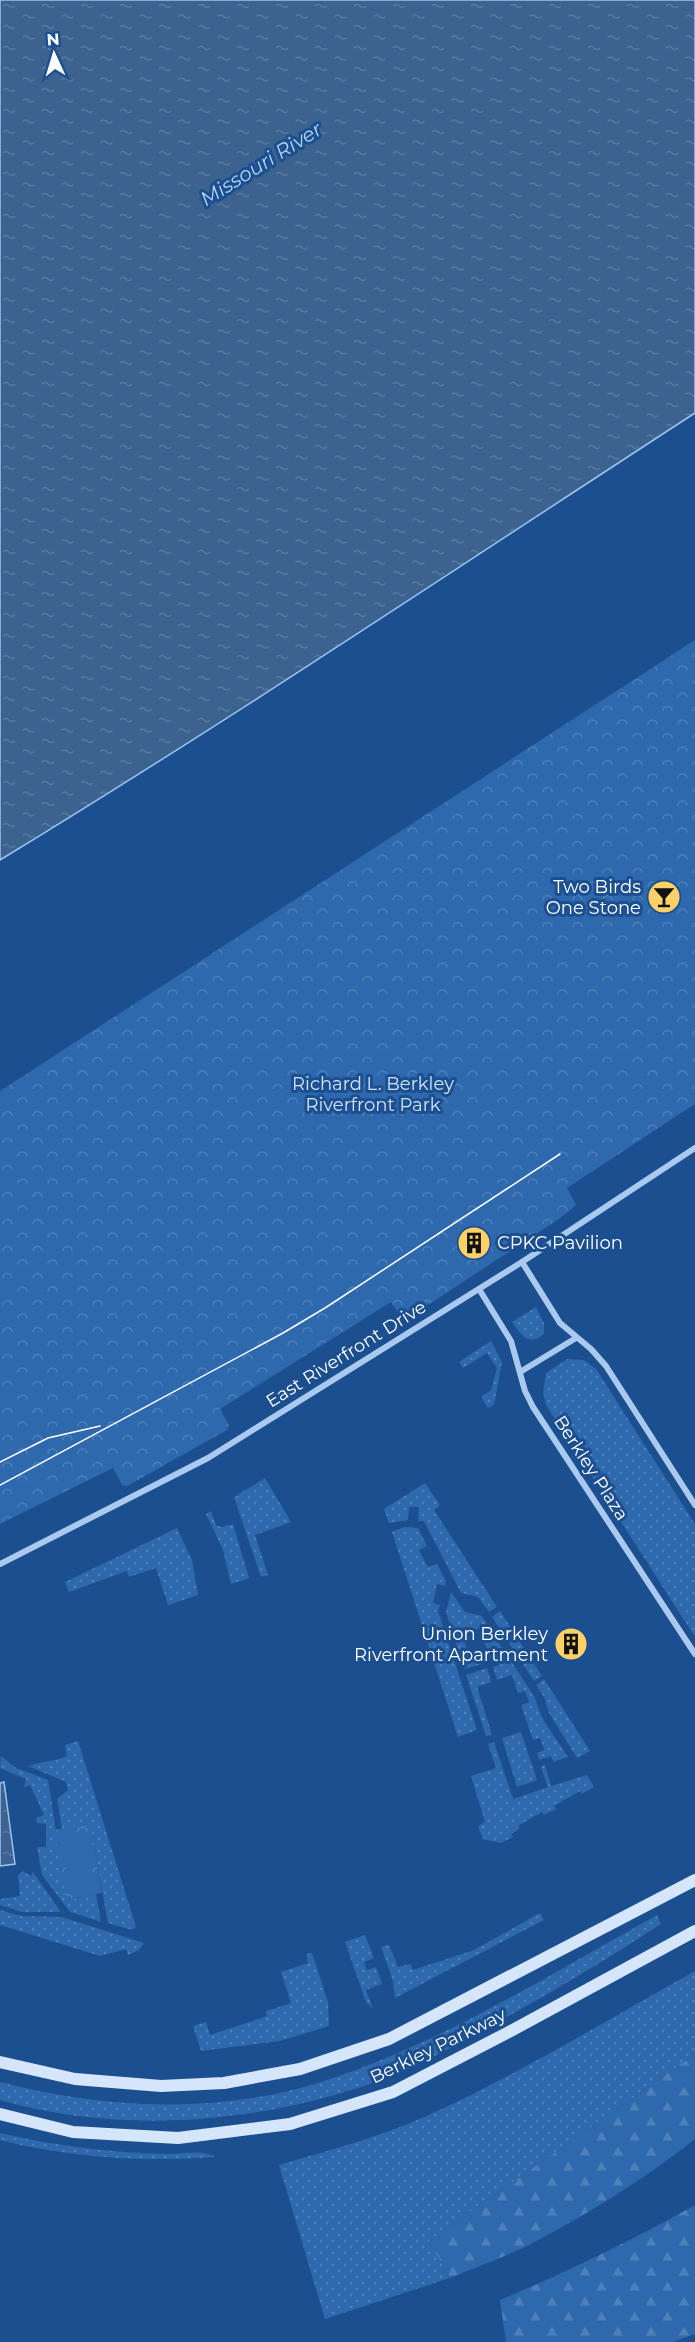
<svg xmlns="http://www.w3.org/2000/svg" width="695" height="2342" viewBox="0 0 695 2342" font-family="Montserrat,sans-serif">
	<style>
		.grass { fill: url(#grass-dots) }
		.forest { fill: url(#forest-firs) }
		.park { fill: url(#park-crowns) }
		.pitch { fill: #2e69ad }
		.water { fill: url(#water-ripples); stroke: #9cc4f0; stroke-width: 1.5 }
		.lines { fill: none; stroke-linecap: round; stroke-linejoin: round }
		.street { stroke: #a9c9ee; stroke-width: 6 }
		.secondary { stroke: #d6e6fa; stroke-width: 12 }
		.tram { stroke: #fff; stroke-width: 1.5 }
		.labels { text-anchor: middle; stroke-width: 6; stroke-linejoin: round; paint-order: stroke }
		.poi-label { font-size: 18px; fill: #fff; stroke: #1b4f8f; text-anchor: end }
		.park-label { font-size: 18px; fill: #cfe3fa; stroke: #1b4f8f }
		.street-label { font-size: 18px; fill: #fff; stroke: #1b4f8f }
		.water-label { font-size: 20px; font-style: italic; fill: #b5d3f5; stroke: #1b4f8f }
	</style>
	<defs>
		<pattern id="grass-dots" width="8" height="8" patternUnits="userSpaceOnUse" patternTransform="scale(1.5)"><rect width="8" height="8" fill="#2e69ad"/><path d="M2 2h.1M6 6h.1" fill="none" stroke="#4d80b9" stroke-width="1.8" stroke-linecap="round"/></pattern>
		<pattern id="forest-firs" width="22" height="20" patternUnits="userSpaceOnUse" patternTransform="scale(1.5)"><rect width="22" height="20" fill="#2e69ad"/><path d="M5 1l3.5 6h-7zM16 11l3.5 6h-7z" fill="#4d80b9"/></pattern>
		<pattern id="park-crowns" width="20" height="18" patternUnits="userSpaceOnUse" patternTransform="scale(1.5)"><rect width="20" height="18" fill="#2e69ad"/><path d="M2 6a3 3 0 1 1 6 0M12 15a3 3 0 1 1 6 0" fill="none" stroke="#4d80b9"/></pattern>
		<pattern id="water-ripples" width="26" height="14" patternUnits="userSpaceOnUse" patternTransform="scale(1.5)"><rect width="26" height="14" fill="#3c6290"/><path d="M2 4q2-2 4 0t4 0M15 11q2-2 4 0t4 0" fill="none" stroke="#597aa1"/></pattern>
	</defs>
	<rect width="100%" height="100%" fill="#1b4f8f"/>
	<g class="grass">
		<path d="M536 1307 544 1323V1333C530 1348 521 1335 512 1322Z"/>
		<polygon points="491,1341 502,1362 494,1405 488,1408 481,1397 491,1390 497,1368 487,1353 463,1368 459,1362"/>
		<polygon points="567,1359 584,1360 596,1369 695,1524 695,1637 546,1405 543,1392 546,1373"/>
		<polygon points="265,1478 291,1522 255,1535 268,1575 261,1577 234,1497"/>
		<polygon points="425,1483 440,1505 434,1510 497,1607 489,1612 478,1597 461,1593 424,1521 418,1521 419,1507 409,1507 408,1520 389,1523 384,1509"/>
		<polygon points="211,1511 216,1525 222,1527 233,1524 249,1578 231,1584 223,1550 206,1514"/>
		<polygon points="404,1527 418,1528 427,1546 419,1550 428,1567 437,1564 446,1581 445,1586 437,1584 433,1603 440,1605 438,1611 477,1730 458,1737 392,1532"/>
		<polygon points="177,1528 192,1560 198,1595 168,1605 156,1568 129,1577 127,1571 69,1592 65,1582"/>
		<polygon points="451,1592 465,1612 482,1616 507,1656 491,1661 479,1628 462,1634 468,1652 480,1649 485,1663 464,1669 446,1612"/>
		<polygon points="500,1611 542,1676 534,1681 492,1617"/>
		<polygon points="511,1661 535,1698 542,1718 568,1757 553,1762 551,1756 539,1760 537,1753 544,1750 540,1738 533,1740 521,1705 529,1702 525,1691 518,1693 512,1675 497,1680 493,1667"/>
		<polygon points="487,1668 491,1682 477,1687 492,1735 486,1736 466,1675"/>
		<polygon points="544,1679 590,1751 577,1758 549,1713 544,1697 536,1685"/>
		<polygon points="521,1732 537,1780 517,1787 502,1738"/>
		<path d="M78 1741 136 1927 132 1930 108 1923 90 1825 62 1829 57 1799 68 1790 66 1782 28 1766C42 1761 53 1762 67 1756L65 1745Z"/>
		<polygon points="494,1742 513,1799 548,1787 541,1767 545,1765 551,1786 587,1775 594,1787 582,1794 580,1791 554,1806 556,1809 544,1815 542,1812 518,1826 519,1829 511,1834 513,1837 501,1843 483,1839 478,1826 485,1822 471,1776 496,1768 488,1744"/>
		<polygon points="1,1756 16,1768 48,1780 67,1900 96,1894 101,1922 70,1912 42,1875 37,1847 46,1847 46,1824 37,1823 36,1818 44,1815 30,1785 24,1787 26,1779 0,1768"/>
		<polygon points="23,1871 31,1876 33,1872 61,1912 22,1912 0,1905 0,1899 20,1896 18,1875"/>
		<polygon points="0,1910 21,1916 62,1917 144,1943 139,1950 128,1955 126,1949 100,1956 0,1925"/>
		<polygon points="540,1913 544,1920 395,1998 393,1981 381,1947 389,1945 398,1967 410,1964 413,1970 474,1950"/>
		<path d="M657 1915 661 1924C606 1960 551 1993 494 2024 453 2047 411 2070 367 2085 251 2124 118 2134 0 2100V2082C104 2109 220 2115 324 2081 442 2043 549 1975 657 1915Z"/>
		<polygon points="365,1935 374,1958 364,1962 367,1970 376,1967 382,1984 366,1990 373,2009 366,2002 345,1942"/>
		<polygon points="312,1953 328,2002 329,2026 280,2041 201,2051 193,2026 206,2022 210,2035 267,2016 266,2011 291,2003 281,1972 308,1963 306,1954"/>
		<path d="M695 1971V2054L429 2241 450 2278 325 2319 279 2165C327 2151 376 2138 422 2118 516 2076 605 2021 695 1971Z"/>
		<path d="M0 2133C56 2146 112 2153 170 2154 184 2154 202 2149 215 2157 143 2162 70 2158 0 2140Z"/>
	</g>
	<g class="forest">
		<path d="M695 2054V2139C642 2181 583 2217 523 2248 499 2259 474 2268 450 2278L429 2241Z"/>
		<path d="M695 2205V2334L673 2342H506L500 2300C567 2272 632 2240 695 2205Z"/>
	</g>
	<g class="park">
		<polygon points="695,640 695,1104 567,1188 576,1205 559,1219 408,1318 402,1318 391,1302 220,1409 229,1425 227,1430 127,1486 122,1485 113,1468 0,1524 0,1091"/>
		<polygon points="90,1824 102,1893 66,1900 54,1830"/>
	</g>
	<polygon class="pitch" points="85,1834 94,1886 70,1890 62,1838"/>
	<g class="water">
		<path d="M0 0H695V413C464 563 235 717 0 860Z"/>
		<polygon points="4,1782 15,1864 0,1866 0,1783"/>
	</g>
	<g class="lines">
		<g class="street">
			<polyline points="522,1262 560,1323 591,1349 606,1366 695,1505"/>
			<polyline points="479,1289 511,1341 525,1391 533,1407 695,1654"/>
			<polyline points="520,1372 576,1338"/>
			<polyline points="0,1564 208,1458 522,1262 695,1148"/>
		</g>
		<g class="secondary">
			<polyline points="0,2062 75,2079 161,2086 224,2083 300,2069 389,2039 695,1880"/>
			<polyline points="0,2114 73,2132 178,2138 290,2124 393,2092 507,2033 695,1931"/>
		</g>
		<g class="tram">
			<polyline points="0,1462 48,1438 100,1426"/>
			<polyline points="0,1485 283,1333 325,1308 560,1154"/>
		</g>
	</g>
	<defs>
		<symbol id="bar-disc" viewBox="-11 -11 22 22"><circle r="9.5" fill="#ffd166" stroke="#1b4f8f"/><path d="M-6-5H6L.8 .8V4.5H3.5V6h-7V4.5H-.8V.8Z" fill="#111"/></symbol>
		<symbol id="building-disc" viewBox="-11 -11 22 22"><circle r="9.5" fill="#ffd166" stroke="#1b4f8f"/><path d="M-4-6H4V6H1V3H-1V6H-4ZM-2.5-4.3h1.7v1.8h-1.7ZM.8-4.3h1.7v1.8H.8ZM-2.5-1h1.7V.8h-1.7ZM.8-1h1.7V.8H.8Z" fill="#111"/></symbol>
	</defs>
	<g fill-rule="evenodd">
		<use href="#bar-disc" x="645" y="878" width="38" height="38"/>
		<use href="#building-disc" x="455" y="1224" width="38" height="38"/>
		<use href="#building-disc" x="552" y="1625" width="38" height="38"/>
	</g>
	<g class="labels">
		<g class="poi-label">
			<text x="641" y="893">Two Birds<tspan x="641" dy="21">One Stone</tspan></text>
			<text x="497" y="1249" text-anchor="start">CPKC Pavilion</text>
			<text x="548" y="1640">Union Berkley<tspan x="548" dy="21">Riverfront Apartment</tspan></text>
		</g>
		<g class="park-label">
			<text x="373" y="1090">Richard L. Berkley<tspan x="373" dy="21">Riverfront Park</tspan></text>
		</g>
		<g class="street-label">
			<text transform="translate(346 1354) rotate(-32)" y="6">East Riverfront Drive</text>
			<text transform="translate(591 1468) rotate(57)" y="6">Berkley Plaza</text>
			<text transform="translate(438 2046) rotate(-26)" y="6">Berkley Parkway</text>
		</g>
		<g class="water-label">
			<text transform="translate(261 164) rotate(-32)" y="7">Missouri River</text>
		</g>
	</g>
	<g transform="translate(54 54) rotate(356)" stroke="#1b4f8f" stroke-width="4.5" paint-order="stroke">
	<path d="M0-4.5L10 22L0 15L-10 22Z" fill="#ffffff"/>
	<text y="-9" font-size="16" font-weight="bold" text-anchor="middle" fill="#ffffff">N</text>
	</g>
</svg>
